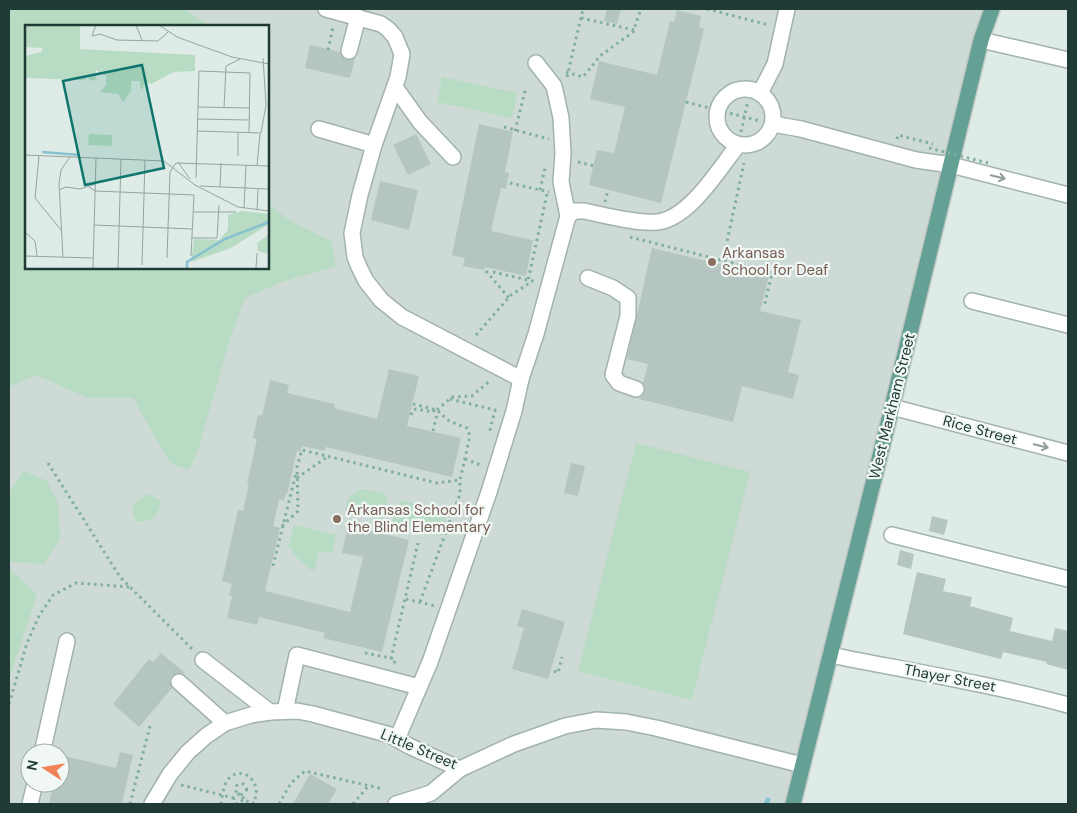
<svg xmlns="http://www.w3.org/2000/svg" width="1077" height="813" viewBox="0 0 1077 813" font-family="'DM Sans',sans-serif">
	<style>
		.built { fill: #cedad5; fill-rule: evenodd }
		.green { fill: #b8dcc3 }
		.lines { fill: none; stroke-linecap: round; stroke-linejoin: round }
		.stream { stroke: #87c2d0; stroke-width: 5 }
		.building { fill: #b5c5bf }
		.minor-casing { stroke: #a2b3ad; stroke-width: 18 }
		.major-casing { stroke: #c1c8c6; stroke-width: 18 }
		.path { stroke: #80aea2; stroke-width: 3; stroke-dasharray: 2.5 4; stroke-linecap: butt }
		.minor { stroke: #fff; stroke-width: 15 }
		.major { stroke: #64a093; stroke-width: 15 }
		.path-bridge { stroke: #80aea2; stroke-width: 3; stroke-dasharray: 2.5 4; stroke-linecap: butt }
		.oneway { stroke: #909d9a }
		.education-dot { fill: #8d6e63; stroke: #f0f7f4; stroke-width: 2 }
		.labels { text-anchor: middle; stroke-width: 4.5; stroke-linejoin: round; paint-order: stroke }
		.education-label { font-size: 15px; fill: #785e54; stroke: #f0f7f4; text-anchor: start }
		.street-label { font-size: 15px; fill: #203b35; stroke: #f0f7f4 }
		.inset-river { fill: none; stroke: #87c2d0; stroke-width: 2.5 }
		.inset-road { fill: none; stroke: #93a59f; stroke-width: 1 }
		.view { fill: #0f766e; fill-opacity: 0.15; stroke: #0f766e; stroke-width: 2.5 }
		.inset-edge { fill: none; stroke: #203b35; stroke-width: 2.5 }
	</style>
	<rect width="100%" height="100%" fill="#dfebe6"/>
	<path class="built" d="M9 9H992L793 804H9ZM26 26H268V268H26ZM30 753H60V783H30Z"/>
	<g class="green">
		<polygon points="9,9 184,9 210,26 26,26 26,268 268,268 268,204 292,222 331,241 336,266 282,282 245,298 230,339 198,450 189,470 170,463 133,398 88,398 36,375 9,387"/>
		<polygon points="442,77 517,93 512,118 437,102"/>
		<polygon points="636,443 750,472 692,700 578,671"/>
		<polygon points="24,471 47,481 58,504 60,539 44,564 9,562 9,493"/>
		<polygon points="360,489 383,493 388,497 382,520 345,510 349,497"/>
		<path d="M149 494 161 501C156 519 156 520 137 522 127 505 135 501 149 494Z"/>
		<polygon points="400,500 447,511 441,536 392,523 397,504 400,504"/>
		<polygon points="294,525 336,535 332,553 319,551 315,570 309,569 292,553 293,548 288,547"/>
		<polygon points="9,568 37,595 9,679"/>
	</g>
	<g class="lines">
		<polyline class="stream" points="766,804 768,800"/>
	</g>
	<g class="building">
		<polygon points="607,9 621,9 617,24 604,21"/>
		<polygon points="677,10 701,16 699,27 704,29 661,203 589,185 597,150 614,153 625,107 590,99 599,61 657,75 670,21 674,22"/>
		<polygon points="310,45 340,52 342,57 346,60 355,58 350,78 305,68"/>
		<polygon points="479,124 513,132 505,172 509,173 506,189 501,188 491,231 533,240 526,276 485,267 484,270 463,266 465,258 452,255"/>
		<polygon points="416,134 431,164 408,175 393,145"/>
		<polygon points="380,181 418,190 409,230 371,220"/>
		<polygon points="652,248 769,276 760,311 801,320 788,372 799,375 793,399 742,386 733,422 639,399 645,392 643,383 648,364 627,359"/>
		<polygon points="389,369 419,376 407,426 461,438 452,477 326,447 325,451 302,446 301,452 297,451 287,494 286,493 284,501 279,499 273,526 280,528 265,591 350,612 363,557 342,553 348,525 409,540 382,652 323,638 325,633 259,617 257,625 227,618 232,596 229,595 232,584 222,581 238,510 243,511 249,484 247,484 257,439 253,438 258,415 262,416 270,380 289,385 287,393 335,404 334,408 377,419"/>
		<polygon points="571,463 585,466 578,496 564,493"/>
		<polygon points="932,516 948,520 944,535 929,531"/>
		<polygon points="900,550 914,554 911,569 897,565"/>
		<polygon points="917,572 946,579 943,591 972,597 970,606 1013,618 1010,631 1052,641 1055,628 1068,631 1068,670 1046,664 1047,662 1003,652 1001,659 903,634"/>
		<polygon points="522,609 565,622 548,679 512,669 524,628 517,626"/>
		<polygon points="161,653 185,673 177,673 172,676 170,681 172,688 139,727 113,704 149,659 153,662"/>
		<polygon points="120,752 133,755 122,804 49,804 53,783 60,783 60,755 116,768"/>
		<polygon points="310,774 337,789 328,804 293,804"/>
	</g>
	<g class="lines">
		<defs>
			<g id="minor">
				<polyline points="326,9 381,24 388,29 395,37 402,54 398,77 374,145 360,195 352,233 355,257 359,267 366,281 381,300 402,317 521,379"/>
				<polyline points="981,40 1068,60"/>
				<polyline points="349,51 358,17"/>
				<polyline points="536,63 554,86 561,118 563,153 561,182 568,216"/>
				<polyline points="395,87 420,122 453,157"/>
				<circle cx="745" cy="117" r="28"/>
				<polyline points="760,93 775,64 787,9"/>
				<polyline points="773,124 801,129 916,160 951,165 1068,195"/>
				<polyline points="319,129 374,145"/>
				<polyline points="588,278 613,288 628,298 628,316 613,375 619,383 636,389"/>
				<polyline points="972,301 1068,325"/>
				<polyline points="892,407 1068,453"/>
				<polyline points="892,535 1068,579"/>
				<path d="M830 655C910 671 990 684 1068 705"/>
				<polyline points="203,660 270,712"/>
				<polyline points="179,682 225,723"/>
				<polyline points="285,711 297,655 419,687"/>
				<path d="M397 739 430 662 489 492 514 411 521 379 536 334 568 216 575 211H584C604 215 637 224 657 222 689 219 719 169 738 145"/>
				<polyline points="42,753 67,641"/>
				<polyline points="30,804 35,783"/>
				<polyline points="152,804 170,774 188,752 206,736 225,723 251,715 270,712 297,711 313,714 390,735 409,746 460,769"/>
				<polyline points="396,804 431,793 460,769 514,744 565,726 596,720 626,722 656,728 802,765"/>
			</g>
			<polyline id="major" points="793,804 892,407 981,40 992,9"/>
		</defs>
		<use href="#minor" class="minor-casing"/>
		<use href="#major" class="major-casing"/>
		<g class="path">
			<polyline points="707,9 769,25"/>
			<polyline points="581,18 634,30"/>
			<polyline points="328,50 333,27"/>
			<polyline points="566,72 583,77 600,56 633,32 641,9"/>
			<polyline points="567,77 583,9"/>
			<polyline points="686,102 760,121"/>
			<polyline points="504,127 549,139"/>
			<polyline points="515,131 526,87"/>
			<polyline points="741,132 748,101"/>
			<polyline points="897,139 898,135 933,144"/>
			<polyline points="578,162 594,166"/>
			<polyline points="510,183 549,192"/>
			<polyline points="540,190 545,168"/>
			<polyline points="605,202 608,190"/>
			<polyline points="630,237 772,273 764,307"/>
			<polyline points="723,260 744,163"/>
			<polyline points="486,271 509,298"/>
			<polyline points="493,272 537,282"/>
			<polyline points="476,335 511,295 527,285 547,194"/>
			<polyline points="450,399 495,410 489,434"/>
			<polyline points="413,404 437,410 449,421 467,428 470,436 460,480 460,494 420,602"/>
			<polyline points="437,410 452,397 472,396 491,380"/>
			<polyline points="411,415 413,410 416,409 433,412 435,409"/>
			<polyline points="433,431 436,418 439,412"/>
			<polyline points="465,459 483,466"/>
			<polyline points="48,463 120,577 194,651"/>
			<polyline points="297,478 327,457"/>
			<polyline points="282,526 298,511 297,467 302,450 437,483 460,480"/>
			<polyline points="273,566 296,473"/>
			<polyline points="406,599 435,606"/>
			<polyline points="365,653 395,659 394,666"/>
			<polyline points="391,659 418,543"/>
			<polyline points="554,671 558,673 562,657"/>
			<polyline points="9,704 27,643 39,616 53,595 76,583 130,587"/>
			<circle cx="241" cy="789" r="5.5"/>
			<polyline points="181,785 234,798"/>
			<polyline points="243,800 237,804 234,802 234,798 239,794 243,797 243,800 254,803"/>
			<polyline points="130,804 150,726"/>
			<path d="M221 804C222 797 223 787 227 781 236 767 254 774 256 789 257 794 255 799 253 804"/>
			<polyline points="279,804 291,783 305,771 383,789"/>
			<polyline points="353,804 370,784"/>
		</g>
		<use href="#minor" class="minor"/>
		<use href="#major" class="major"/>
		<polyline class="path-bridge" points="929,148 988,163"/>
	</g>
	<defs><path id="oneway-shaft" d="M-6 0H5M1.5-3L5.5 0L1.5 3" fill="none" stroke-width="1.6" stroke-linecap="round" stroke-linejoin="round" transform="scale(1.25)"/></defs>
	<g class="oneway">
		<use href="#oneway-shaft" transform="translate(998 177) rotate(14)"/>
		<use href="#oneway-shaft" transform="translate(1041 446) rotate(14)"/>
	</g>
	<g class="education-dot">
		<circle cx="712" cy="262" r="5"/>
		<circle cx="337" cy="519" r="5"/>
	</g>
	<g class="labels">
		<g class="education-label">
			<text x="722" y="258">Arkansas<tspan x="722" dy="17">School for Deaf</tspan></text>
			<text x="347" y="515">Arkansas School for<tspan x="347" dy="17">the Blind Elementary</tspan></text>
		</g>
		<g class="street-label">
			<text transform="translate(892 406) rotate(-76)" y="5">West Markham Street</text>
			<text transform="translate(980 430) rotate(15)" y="5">Rice Street</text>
			<text transform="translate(950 678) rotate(11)" y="5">Thayer Street</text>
			<text transform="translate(419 749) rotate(23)" y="5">Little Street</text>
		</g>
	</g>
	<g transform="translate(25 25)">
		<rect width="244" height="244" fill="#dfebe6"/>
		<path d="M0 0H55V24L170 30V46L149 47 126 59 120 57 116 66 115 56H106V66L98 77 93 69 75 67 81 60V51L71 45V54L66 56 62 52 60 55 0 53V31L16 27 18 23 0 22ZM64 109 87 110V121L63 120ZM217 186 244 189V199L206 223 166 237 169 214 194 215 203 205V190ZM243 210 244 214V243L243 229 233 226 232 218Z" fill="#b8dcc3"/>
		<path class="inset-river" d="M17 127 55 130M162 243V237L200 214 244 197"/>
		<path class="inset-road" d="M71 0 67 11 75 9M111 0 117 15M134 0 152 12 207 32 244 39M75 9 92 15 133 16 143 7M173 82 225 83M199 83 201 41 215 34M172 94 224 95M172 106 236 108 241 80 238 33M0 130 139 136 170 160 213 182 244 186M14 131 10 173 36 205M213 131V107M153 137 165 154M232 140 235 109M171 153 174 46 225 48 224 108M175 161 244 164M64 162 70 166 169 170 166 231M195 162 196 138M34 165 41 162 55 164 71 159M219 183 221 140M232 185 233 164M168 187H211M69 200 167 204M0 207 10 216 12 231M167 213H192L194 180M0 231 68 233M38 232 34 159 36 145 45 132M142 233 145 147 151 138 244 141M117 240 120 135M68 243 71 133M93 243 96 134M231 243 232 228"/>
		<path class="view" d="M117 40 139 143 60 160 38 56Z"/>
		<rect width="244" height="244" class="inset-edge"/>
	</g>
	<rect width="1077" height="813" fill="none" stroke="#203b35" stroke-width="20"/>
	<g transform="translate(45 768) rotate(282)"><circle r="24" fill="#f0f7f4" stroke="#9daca8"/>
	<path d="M0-4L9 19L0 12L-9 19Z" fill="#f28356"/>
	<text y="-8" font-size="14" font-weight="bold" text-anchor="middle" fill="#203b35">N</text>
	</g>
</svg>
